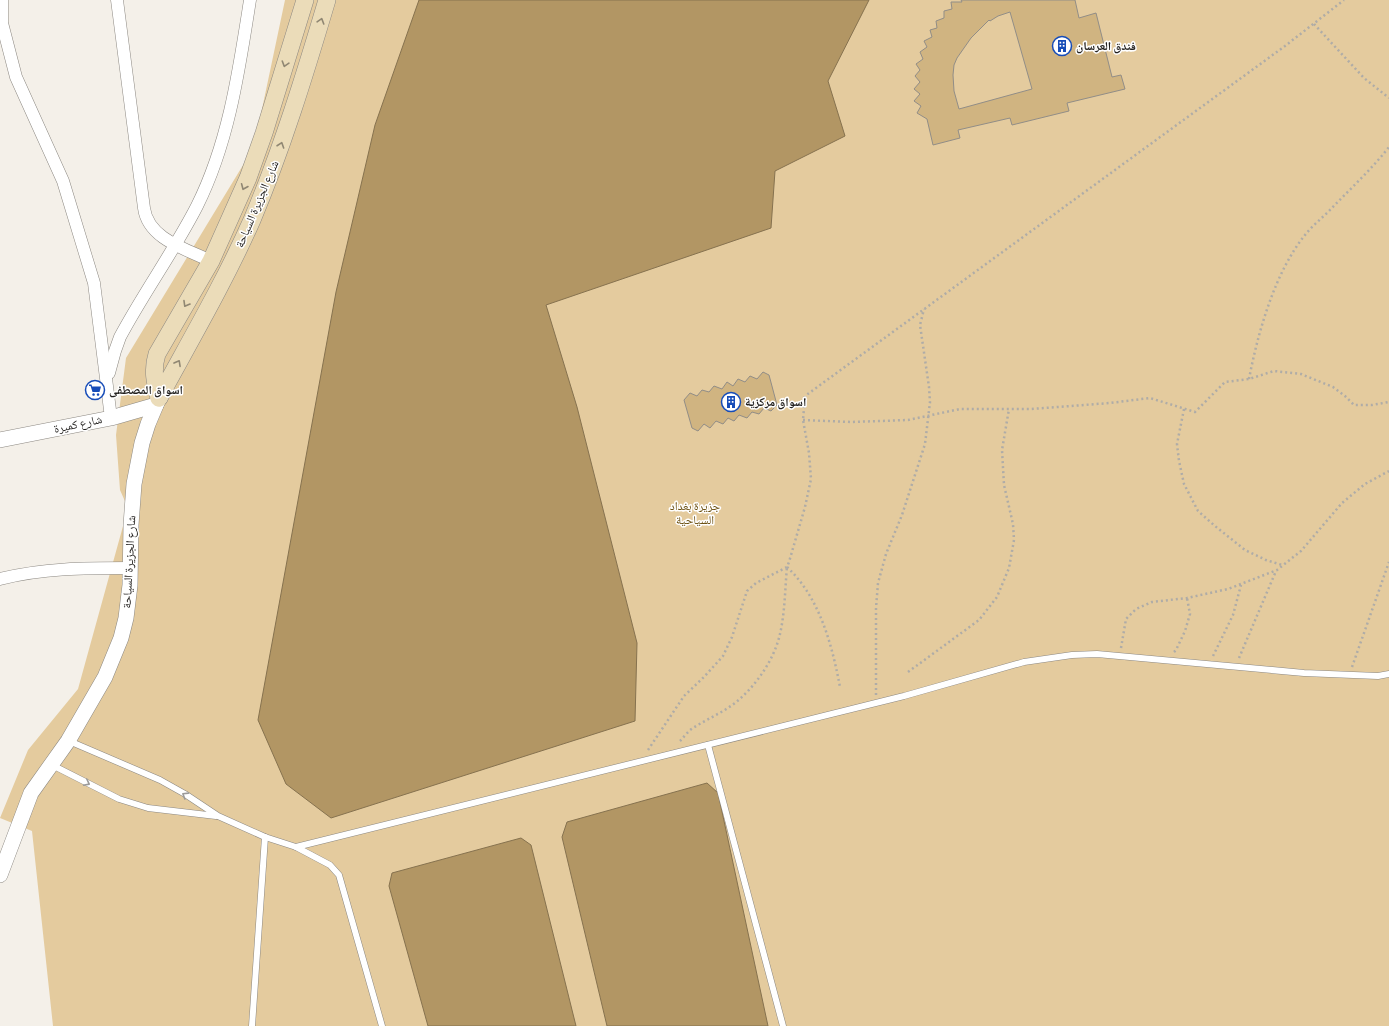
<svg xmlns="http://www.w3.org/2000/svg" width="1389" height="1026" viewBox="0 0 1389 1026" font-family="Commissioner,'Noto Naskh Arabic',sans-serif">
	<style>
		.green { fill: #e4cb9e }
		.water { fill: #b29664; stroke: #86724f }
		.building { fill: #d0b481; stroke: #918d87; fill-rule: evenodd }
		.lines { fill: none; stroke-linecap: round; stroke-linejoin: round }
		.service-casing { stroke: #8c8882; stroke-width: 7 }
		.minor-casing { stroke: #8c8882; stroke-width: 13 }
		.tertiary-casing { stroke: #8c8882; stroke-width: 16 }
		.secondary-casing { stroke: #8c8882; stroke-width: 18 }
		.path { stroke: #afaca7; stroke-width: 2.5; stroke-dasharray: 2 3; stroke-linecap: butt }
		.service { stroke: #fff; stroke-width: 6 }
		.minor { stroke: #fff; stroke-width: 12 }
		.tertiary { stroke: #fff; stroke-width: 15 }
		.secondary { stroke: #ebdcb9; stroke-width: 17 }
		.oneway { stroke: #908773 }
		.oneway2 { stroke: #9b9a99 }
		.labels { text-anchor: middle; stroke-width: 3; stroke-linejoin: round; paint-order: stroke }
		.poi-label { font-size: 12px; font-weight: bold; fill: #211f1d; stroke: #fff; text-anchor: start }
		.street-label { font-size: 12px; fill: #211f1d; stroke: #fff }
		.park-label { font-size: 12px; fill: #6a4e0f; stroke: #fff }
	</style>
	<rect width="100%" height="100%" fill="#f4f0e9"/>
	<polygon class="green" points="285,0 1389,0 1389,1026 53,1026 32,831 0,818 28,750 78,689 128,508 120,490 116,435 126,358 254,147"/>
	<g class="water">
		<polygon points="419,0 869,0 828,81 845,136 775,171 771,228 546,305 577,407 637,643 635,721 331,818 286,784 258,720 336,292 375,125"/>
		<polygon points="707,783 718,793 768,1026 607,1026 562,837 567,822"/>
		<polygon points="521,838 531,845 576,1026 428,1026 389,886 392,873"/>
	</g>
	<g class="building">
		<path d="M961 0H1075L1079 18 1096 13 1112 77 1121 75 1125 89 1067 103 1069 111 1012 125 1010 118 958 130 960 138 933 145 927 119 917 113 921 106 914 101 920 94 914 89 920 82 915 76 920 70 916 64 923 59 920 52 927 47 924 41 932 37 930 30 937 28 936 21 944 18V11L952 9 951 2H962ZM1010 12 1032 89 959 109 954 91 953 75 954 65 957 58 971 38 989 20 990 21 998 16Z"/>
		<polygon points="763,372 769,375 777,405 771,411 764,408 759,414 752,412 747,418 739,415 734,421 728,418 723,424 716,421 710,428 704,424 698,431 692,428 684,400 690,393 697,396 702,390 709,392 714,386 722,389 727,382 733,386 738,379 745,382 750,376 757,379"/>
	</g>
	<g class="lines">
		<defs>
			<g id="service">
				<polyline points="69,741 160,780 185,794 218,816 265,837 296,847 330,865 339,875 382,1026"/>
				<polyline points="708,745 783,1026"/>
				<polyline points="52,765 119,799 148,808 216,816"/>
				<polyline points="296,847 904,696 1024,662 1072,655 1097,654 1304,673 1378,676 1389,674"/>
				<polyline points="252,1026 265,837"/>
			</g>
			<g id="minor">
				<polyline points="2,0 2,23 16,77 63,181 94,283 111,418"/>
				<path d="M117 0 144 208C148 239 186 249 211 261"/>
				<path d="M109 373 115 351 120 337C144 292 174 251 197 206 229 142 239 70 250 0"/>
				<path d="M0 579C43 568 86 568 130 568"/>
			</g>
			<g id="tertiary">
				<polyline points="0,440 111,418 156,405"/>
				<polyline points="0,875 31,793 68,741 105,677 121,638 126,618 130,585 131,525 134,484 142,443 148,424 159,398"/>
			</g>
			<g id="secondary">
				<path d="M159 398C191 339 225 281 252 220 282 149 305 74 327 0"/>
				<path d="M159 398C155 382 152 370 157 354L211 261 248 178 264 133 305 0"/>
			</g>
		</defs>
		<use href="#service" class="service-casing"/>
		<use href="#minor" class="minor-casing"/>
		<use href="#tertiary" class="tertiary-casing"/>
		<use href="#secondary" class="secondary-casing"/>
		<g class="path">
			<polyline points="1314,24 1364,78 1389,98"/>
			<path d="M1249 379C1258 332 1275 272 1305 235 1312 226 1321 219 1329 211 1349 190 1371 170 1389 147"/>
			<polyline points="1184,409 1177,444 1179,461 1184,484 1198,511 1215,526 1245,550 1266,560 1282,565"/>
			<polyline points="803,420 851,422 908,420 960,409 1031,409 1110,403 1150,398 1195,412 1225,382 1249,379 1274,371 1301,374 1333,387 1345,396 1354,405 1372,405 1389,402"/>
			<path d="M787 567C820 598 832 645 840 687"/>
			<polyline points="1121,648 1126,619 1136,609 1152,602 1187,598 1228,589 1277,570 1301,551 1342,503 1365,484 1389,471"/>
			<polyline points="1174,652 1176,650 1185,631 1190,614 1187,598"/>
			<polyline points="1213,656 1233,615 1241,585"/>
			<polyline points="1239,658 1276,571"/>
			<polyline points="1352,667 1389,562"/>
			<polyline points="908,672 979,620 997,597 1009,568 1014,540 1013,524 1004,485 1002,450 1009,409"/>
			<polyline points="876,695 876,608 878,583 886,554 902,515 925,444 930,402 929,387 920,325 924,309"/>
			<path d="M680 741C684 737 688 731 693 728 707 719 722 713 735 703 756 686 774 660 780 634 785 612 785 589 787 567"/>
			<polyline points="648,750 684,696 704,677 723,656 732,637 747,591 756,583 787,567 789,562 805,507 811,479 809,453 803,420 805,396 1285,46 1344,0"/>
		</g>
		<use href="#service" class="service"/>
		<use href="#minor" class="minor"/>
		<use href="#tertiary" class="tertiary"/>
		<use href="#secondary" class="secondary"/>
	</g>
	<defs><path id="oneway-chevron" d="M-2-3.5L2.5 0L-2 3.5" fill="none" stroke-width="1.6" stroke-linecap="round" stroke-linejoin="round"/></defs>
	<g class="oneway">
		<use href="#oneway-chevron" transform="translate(321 21) rotate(-73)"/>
		<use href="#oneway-chevron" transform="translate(285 64) rotate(107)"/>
		<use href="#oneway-chevron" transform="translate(281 145) rotate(-71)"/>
		<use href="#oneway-chevron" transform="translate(244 187) rotate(113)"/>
		<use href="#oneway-chevron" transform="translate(186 304) rotate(120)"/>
		<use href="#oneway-chevron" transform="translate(178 363) rotate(-61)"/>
	</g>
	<g class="oneway2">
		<use href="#oneway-chevron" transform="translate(87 783) rotate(27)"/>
		<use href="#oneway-chevron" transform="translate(185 795) rotate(-148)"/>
	</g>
	<defs>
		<symbol id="building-ring" viewBox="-11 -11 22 22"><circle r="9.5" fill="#fff" stroke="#164cb8" stroke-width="1.5"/><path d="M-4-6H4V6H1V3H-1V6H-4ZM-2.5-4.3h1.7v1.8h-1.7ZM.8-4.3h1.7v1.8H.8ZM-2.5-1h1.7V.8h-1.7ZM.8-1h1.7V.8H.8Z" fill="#164cb8"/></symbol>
		<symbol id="supermarket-ring" viewBox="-11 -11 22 22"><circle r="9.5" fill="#fff" stroke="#164cb8" stroke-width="1.5"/><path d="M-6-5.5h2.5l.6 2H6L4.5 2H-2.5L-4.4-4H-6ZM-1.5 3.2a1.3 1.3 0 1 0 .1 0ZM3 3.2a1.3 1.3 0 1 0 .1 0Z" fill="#164cb8"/></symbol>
	</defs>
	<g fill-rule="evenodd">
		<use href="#building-ring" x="1051" y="35" width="22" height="22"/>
		<use href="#supermarket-ring" x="84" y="379" width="22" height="22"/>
		<use href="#building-ring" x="720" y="391" width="22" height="22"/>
	</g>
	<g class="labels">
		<g class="poi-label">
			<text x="1076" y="50">فندق العرسان</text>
			<text x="109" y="394">اسواق المصطفى</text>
			<text x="745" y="406">اسواق مركزية</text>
		</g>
		<g class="street-label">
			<text transform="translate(257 204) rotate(-67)" y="4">شارع الجزيرة السياحة</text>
			<text transform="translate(78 424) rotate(-12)" y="4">شارع كميرة</text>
			<text transform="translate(129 562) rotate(-87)" y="4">شارع الجزيرة السياحة</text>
		</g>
		<g class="park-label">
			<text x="695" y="510">جزيرة بغداد<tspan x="695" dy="14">السياحية</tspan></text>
		</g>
	</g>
</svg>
